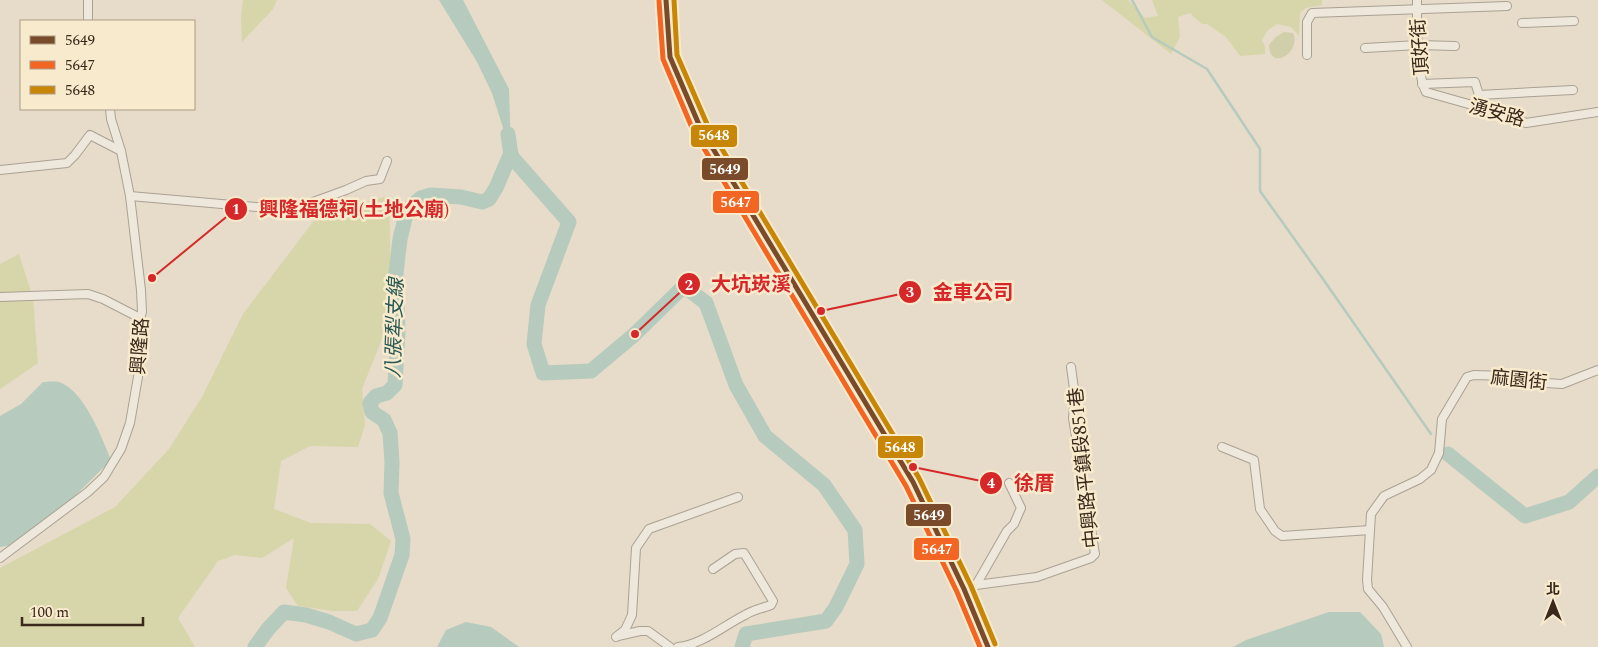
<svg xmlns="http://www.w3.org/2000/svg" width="1598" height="647" viewBox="0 0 1598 647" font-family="Spectral,'Noto Sans TC',serif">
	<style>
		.green { fill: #d7d5aa }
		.cemetery { fill: #d1cfaa }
		.water { fill: #b6cabd }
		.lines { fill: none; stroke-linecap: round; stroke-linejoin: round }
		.stream { stroke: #b6cabd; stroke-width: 2.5 }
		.river { stroke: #b6cabd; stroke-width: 15 }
		.minor-casing { stroke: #aaa193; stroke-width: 10 }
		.tertiary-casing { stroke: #aaa193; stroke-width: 12 }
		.minor { stroke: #ede7dc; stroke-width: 8 }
		.tertiary { stroke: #ede7dc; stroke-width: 10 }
		.bus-1-casing { stroke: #f8eacd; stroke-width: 9 }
		.bus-2-casing { stroke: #f8eacd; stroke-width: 9 }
		.bus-3-casing { stroke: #f8eacd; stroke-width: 9 }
		.bus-1 { stroke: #7a4b2a; stroke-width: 5 }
		.bus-2 { stroke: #f26522; stroke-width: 5 }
		.bus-3 { stroke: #c88607; stroke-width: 5 }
		.labels { text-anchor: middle; stroke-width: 5; stroke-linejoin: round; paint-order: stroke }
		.street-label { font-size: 19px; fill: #39281b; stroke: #f8eacd }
		.water-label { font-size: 20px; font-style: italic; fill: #295a55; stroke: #f8eacd }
		.leader { fill: none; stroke: #d62828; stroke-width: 2 }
		.callout-dot { fill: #d62828; stroke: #f8eacd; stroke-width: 2 }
		.mark-label { font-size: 15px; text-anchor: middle; font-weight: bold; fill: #fff }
		.callout-label { font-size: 20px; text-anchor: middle; font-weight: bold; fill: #d62828; stroke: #f8eacd; stroke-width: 5; stroke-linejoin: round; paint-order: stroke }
		.line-badge { stroke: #f8eacd; stroke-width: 2 }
		.badge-label { font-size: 14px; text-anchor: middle; font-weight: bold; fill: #fff }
	</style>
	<rect width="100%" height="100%" fill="#e6dcc9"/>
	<g class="green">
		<polygon points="243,0 277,0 273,9 242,42 241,15"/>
		<polygon points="1102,0 1128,0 1145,18 1158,16 1152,0 1322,0 1322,5 1306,8 1300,13 1299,36 1291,27 1277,24 1268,30 1262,40 1265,47 1265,54 1240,56 1226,37 1207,24 1202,24 1190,13 1178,17 1180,37 1171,54"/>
		<polygon points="389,196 392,314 362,389 365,425 358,447 310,446 281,461 274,509 311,523 370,524 391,541 378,579 357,611 333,611 298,606 286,588 294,538 262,558 235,555 218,561 178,618 195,647 0,647 0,568 115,507 169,449 202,397 243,314 319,214"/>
		<polygon points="19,254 33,298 38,363 0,389 0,264"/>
	</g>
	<path class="cemetery" d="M1284 32 1293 33C1302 51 1270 73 1269 45L1276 37Z"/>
	<g class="water">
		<polygon points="439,0 463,0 509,89 511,153 492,93 477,62"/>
		<path d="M43 382C47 382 54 381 59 382 84 390 102 438 111 460L76 495 19 544 0 547V416L21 404Z"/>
		<polygon points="1329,612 1360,612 1381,634 1384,647 1233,647 1246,640"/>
		<polygon points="466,622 491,627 519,647 437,647 446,630"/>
	</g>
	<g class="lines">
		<polyline class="stream" points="1132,0 1152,37 1207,69 1260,149 1260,191 1323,279 1431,434"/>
		<g class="river">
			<polyline points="508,134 511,156 569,222 538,305 534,344 543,373 591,371 635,334 684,286 706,303 736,385 765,436 824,485 855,530 857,564 836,607 826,621 746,634 742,647"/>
			<polyline points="1448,454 1525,516 1569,502 1598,476"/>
			<polyline points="255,647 268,629 284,612 306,615 329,622 356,634 372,630 380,618 402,555 403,539 391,493 392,462 390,433 384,420 372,412 370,403 376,396 387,393 395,385 398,331 396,273 400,239 407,210 421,198 431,195 461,197 482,202 489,199 496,188 511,153"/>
		</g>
		<defs>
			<g id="minor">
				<path d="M1417 0C1417 24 1416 72 1426 92L1479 107 1526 123 1598 112"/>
				<polyline points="88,21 88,0"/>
				<polyline points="1522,23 1574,21"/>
				<polyline points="1365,48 1418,45 1455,46"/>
				<polyline points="1307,55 1307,22 1312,13 1507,6"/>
				<polyline points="1422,84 1475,82 1479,95 1479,107"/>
				<polyline points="1479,95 1573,90"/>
				<polyline points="0,170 67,163 75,155 90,135 121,151"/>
				<polyline points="130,196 291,210 346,190 366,181 380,179 387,161"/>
				<polyline points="0,297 88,294 103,299 140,318"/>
				<polyline points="1222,447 1254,460 1260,509 1275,531 1282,536 1370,530"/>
				<polyline points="0,558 88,492 104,477 121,449 130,423 143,348 140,318 142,312 141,290 130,196 121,151 111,119 110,109"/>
				<polyline points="976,585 1007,531 1014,524 1021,508 1009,483"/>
				<polyline points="964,589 976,585 1037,577 1091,558 1095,554 1073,418 1075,396 1071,367"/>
				<polyline points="618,636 640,631 648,631 670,647"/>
				<polyline points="616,637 625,630 632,615 636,548 649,529 738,497"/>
				<path d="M678 647C703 644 723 626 745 615 753 610 763 608 771 605L773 601 744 553 735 554 713 569"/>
				<polyline points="1407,647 1383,607 1368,589 1367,580 1371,514 1384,496 1420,479 1431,470 1439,453 1442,419 1467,377 1474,375 1508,376 1530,382 1562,384 1598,370"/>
			</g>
			<polyline id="tertiary" points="666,0 670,57 700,127 913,482 964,589 988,647"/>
		</defs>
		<use href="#minor" class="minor-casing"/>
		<use href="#tertiary" class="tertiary-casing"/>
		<use href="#minor" class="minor"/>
		<use href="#tertiary" class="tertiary"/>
		<defs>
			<polyline id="bus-1" points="666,0 670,57 700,127 913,482 964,589 988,647"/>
			<polyline id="bus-2" points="659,1 663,59 693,130 906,486 957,592 980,647"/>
			<polyline id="bus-3" points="674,0 677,55 707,124 919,478 971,586 995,644"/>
		</defs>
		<use href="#bus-1" class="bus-1-casing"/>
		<use href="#bus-2" class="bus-2-casing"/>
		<use href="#bus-3" class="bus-3-casing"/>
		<use href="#bus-1" class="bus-1"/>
		<use href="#bus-2" class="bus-2"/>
		<use href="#bus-3" class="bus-3"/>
	</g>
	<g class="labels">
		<g class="street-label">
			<text transform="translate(1419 47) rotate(-94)" y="7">頂好街</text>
			<text transform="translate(1497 112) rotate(15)" y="7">湧安路</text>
			<text transform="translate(139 346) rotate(-86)" y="7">興隆路</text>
			<text transform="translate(1519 379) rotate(6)" y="7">麻園街</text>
			<text transform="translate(1083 468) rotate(-96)" y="7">中興路平鎮段851巷</text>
		</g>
		<g class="water-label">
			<text transform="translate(394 328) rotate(-88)" y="7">八張犁支線</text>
		</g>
	</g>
	<path class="leader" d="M152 278L236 209M635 334L689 284M821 311L910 292M913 467L991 483"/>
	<g class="callout-dot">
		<circle cx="152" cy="278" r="5"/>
		<circle cx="635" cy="334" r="5"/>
		<circle cx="821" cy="311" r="5"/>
		<circle cx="913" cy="467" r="5"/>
		<circle cx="236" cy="209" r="12"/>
		<circle cx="689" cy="284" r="12"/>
		<circle cx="910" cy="292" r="12"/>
		<circle cx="991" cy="483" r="12"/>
	</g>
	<g class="mark-label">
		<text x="236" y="214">1</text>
		<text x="689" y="290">2</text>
		<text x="910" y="297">3</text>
		<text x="991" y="488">4</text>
	</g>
	<g class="callout-label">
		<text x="354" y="216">興隆福德祠(土地公廟)</text>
		<text x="751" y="291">大坑崁溪</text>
		<text x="973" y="299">金車公司</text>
		<text x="1034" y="490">徐厝</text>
	</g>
	<g class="line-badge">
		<rect x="690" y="124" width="48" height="24" rx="5" fill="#c88607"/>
		<rect x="701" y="157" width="48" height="24" rx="5" fill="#7a4b2a"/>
		<rect x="712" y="190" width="48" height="24" rx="5" fill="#f26522"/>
		<rect x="877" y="435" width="47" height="24" rx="5" fill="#c88607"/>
		<rect x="905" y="503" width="47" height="24" rx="5" fill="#7a4b2a"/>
		<rect x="913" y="537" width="47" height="24" rx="5" fill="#f26522"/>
	</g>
	<g class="badge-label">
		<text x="714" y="140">5648</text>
		<text x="725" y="174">5649</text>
		<text x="736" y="207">5647</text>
		<text x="900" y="452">5648</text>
		<text x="929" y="520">5649</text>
		<text x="937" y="554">5647</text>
	</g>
	<rect x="20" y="20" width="175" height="90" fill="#f8eacd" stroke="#ac9c86"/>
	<rect x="30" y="36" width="25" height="8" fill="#7a4b2a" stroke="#ac9c86"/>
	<text x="65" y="45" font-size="15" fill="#39281b">5649</text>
	<rect x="30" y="61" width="25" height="8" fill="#f26522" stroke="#ac9c86"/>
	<text x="65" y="70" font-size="15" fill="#39281b">5647</text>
	<rect x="30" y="86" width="25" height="8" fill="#c88607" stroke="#ac9c86"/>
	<text x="65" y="95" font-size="15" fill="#39281b">5648</text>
	<g transform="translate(1553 602)" stroke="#f8eacd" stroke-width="4" paint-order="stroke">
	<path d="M0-4L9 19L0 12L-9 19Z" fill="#39281b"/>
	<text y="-8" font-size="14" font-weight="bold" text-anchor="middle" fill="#39281b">北</text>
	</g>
	<path d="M22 617v8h121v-8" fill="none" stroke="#39281b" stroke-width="2.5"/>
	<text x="30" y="617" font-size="15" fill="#39281b" stroke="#f8eacd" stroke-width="4" paint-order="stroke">100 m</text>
</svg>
